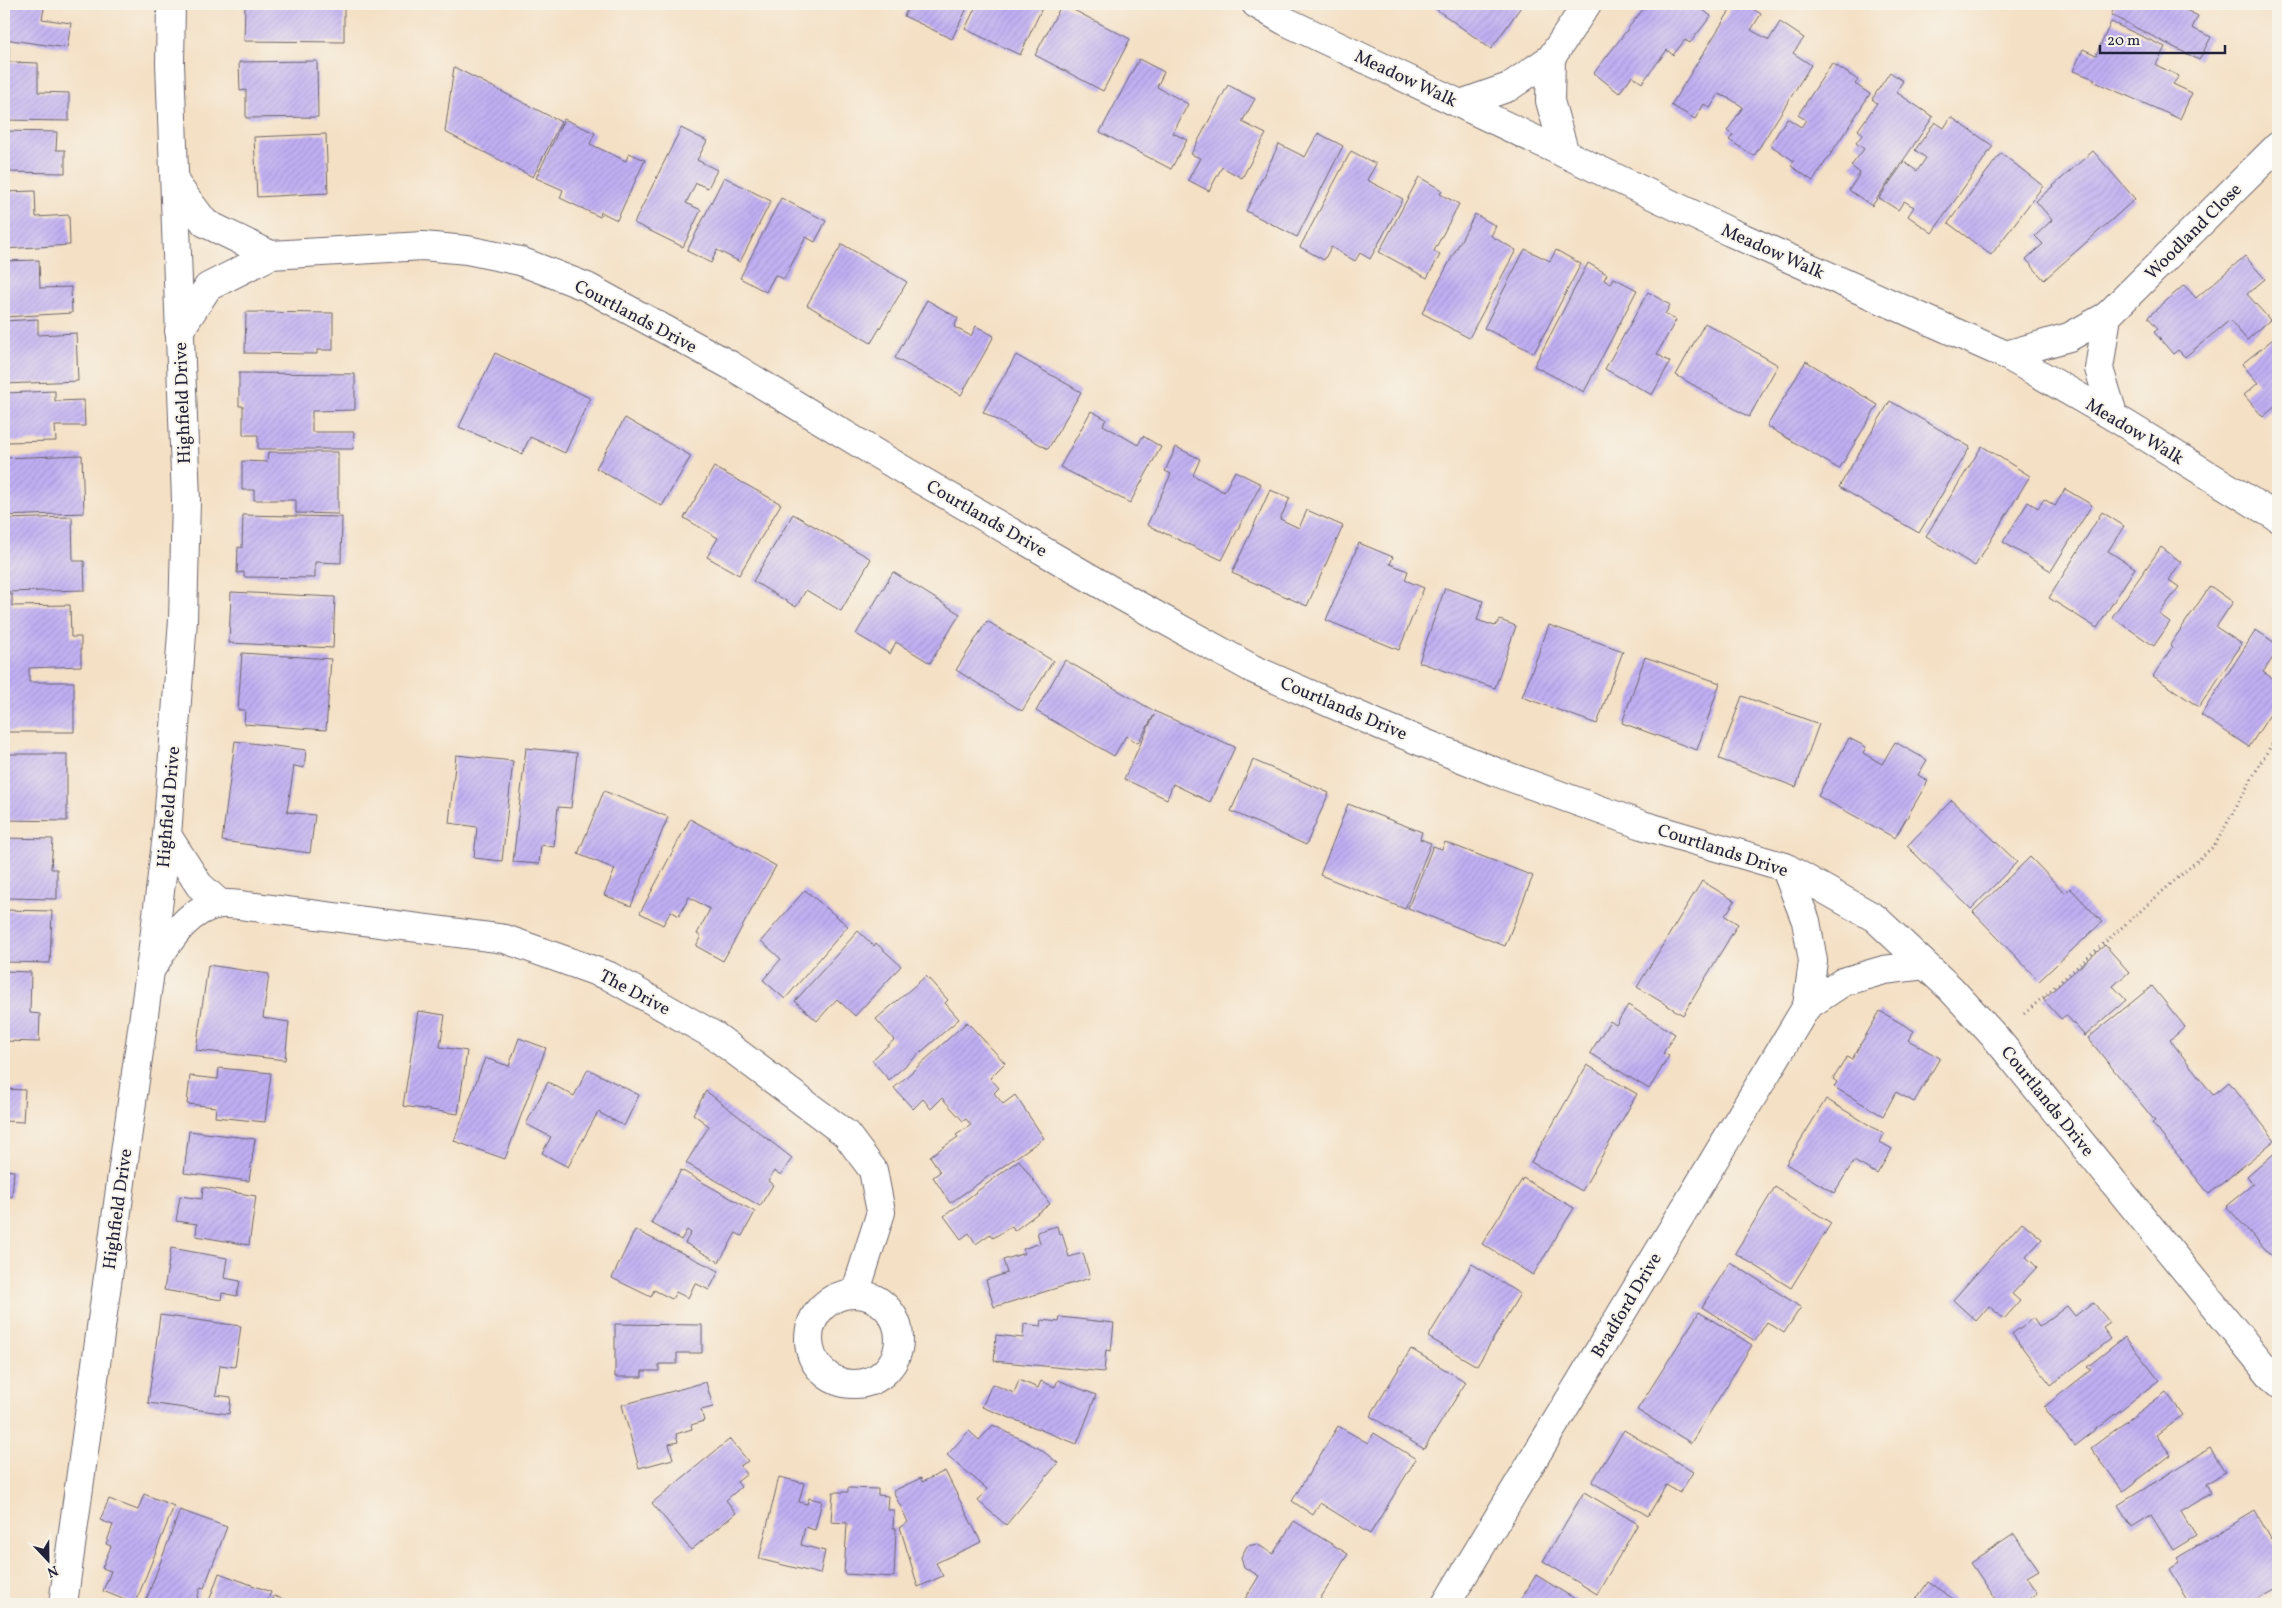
<svg xmlns="http://www.w3.org/2000/svg" width="2282" height="1608" viewBox="0 0 2282 1608" font-family="Vollkorn,serif">
	<style>
		.building { fill: url(#building-hatch) }
		.lines { fill: none; stroke-linecap: round; stroke-linejoin: round }
		.minor-casing { stroke: #6c646b; stroke-width: 30 }
		.path { stroke: #6c646b; stroke-width: 3; stroke-dasharray: 1 4; stroke-linecap: butt }
		.minor { stroke: #fff; stroke-width: 28 }
		.labels { text-anchor: middle; stroke-width: 4; stroke-linejoin: round; paint-order: stroke }
		.street-label { font-size: 18px; fill: #22223b; stroke: #f7f3e8 }
	</style>
	<defs>
		<pattern id="building-hatch" width="6" height="6" patternUnits="userSpaceOnUse" patternTransform="scale(1.25)"><rect width="6" height="6" fill="#c0aff3"/><path d="M-1 1l2-2M0 6l6-6M5 7l2-2" fill="none" stroke="#a596d1"/></pattern>
	</defs>
	<rect width="100%" height="100%" fill="#f7f3e8"/>
	<filter id="ink" filterUnits="userSpaceOnUse"><feTurbulence type="fractalNoise" baseFrequency=".02" numOctaves="2"/><feDisplacementMap in="SourceGraphic" scale="10" xChannelSelector="R" yChannelSelector="G"/><feConvolveMatrix kernelMatrix="1 2 1 2 8 2 1 2 1" color-interpolation-filters="sRGB"/></filter>
	<filter id="wash" filterUnits="userSpaceOnUse"><feTurbulence type="fractalNoise" baseFrequency=".0096" numOctaves="4" result="noise"/><feDisplacementMap in="SourceGraphic" scale="20" xChannelSelector="R" yChannelSelector="G"/><feGaussianBlur stdDeviation="1.12" result="paint"/><feColorMatrix in="noise" values="0 0 0 0 0 0 0 0 0 0 0 0 0 0 0 0 0 1.4 0 .05"/><feComposite in="paint" operator="in"/></filter>
	<g filter="url(#wash)">
		<rect width="100%" height="100%" fill="#f4e0c5"/>
		<g id="blocks">
			<g class="building">
				<polygon points="4,4 45,4 42,19 71,23 67,48 4,39"/>
				<polygon points="245,4 344,4 344,42 244,41"/>
				<polygon points="910,4 969,4 952,39 904,16"/>
				<polygon points="977,4 1044,4 1020,55 965,29"/>
				<polygon points="1062,4 1130,39 1103,91 1035,55"/>
				<polygon points="1429,4 1523,4 1491,49"/>
				<polygon points="1636,4 1695,4 1711,16 1690,43 1685,40 1673,55 1667,50 1642,83 1632,76 1619,93 1594,73 1643,9"/>
				<polygon points="1734,4 1745,4 1761,14 1751,30 1769,40 1780,22 1804,38 1793,53 1811,65 1754,156 1729,140 1733,135 1727,131 1743,107 1732,100 1719,94 1710,108 1704,104 1695,119 1671,105"/>
				<polygon points="2116,4 2174,4 2198,16 2192,28 2211,37 2199,60 2111,15"/>
				<polygon points="2111,22 2165,47 2156,65 2179,76 2173,84 2192,93 2180,119 2093,81 2095,79 2073,71 2083,49 2096,55"/>
				<polygon points="4,45 9,45 9,62 38,63 38,92 69,93 69,121 4,120"/>
				<polygon points="1139,59 1164,72 1157,87 1188,104 1173,133 1187,140 1171,169 1100,132"/>
				<polygon points="317,61 318,117 246,118 246,90 240,91 239,62"/>
				<polygon points="1832,63 1858,80 1855,84 1870,94 1813,181 1791,166 1794,161 1770,145 1787,118 1801,127 1806,120 1798,115"/>
				<polygon points="454,67 561,122 533,177 445,132"/>
				<polygon points="1890,72 1903,81 1896,92 1933,117 1872,206 1849,190 1860,173 1851,166 1864,149 1856,143 1863,134 1858,130 1877,103 1872,99"/>
				<polygon points="1228,85 1255,99 1242,122 1266,134 1242,178 1222,167 1209,191 1188,180 1200,158 1191,154"/>
				<polygon points="1951,117 1993,146 1932,233 1908,216 1914,207 1904,201 1898,210 1879,198 1904,162 1917,171 1926,158 1915,150 1935,122 1944,128"/>
				<polygon points="564,119 595,133 590,144 626,161 629,153 645,160 617,220 601,212 600,217 560,198 563,190 536,178"/>
				<polygon points="681,128 707,141 697,160 717,170 708,188 696,183 686,203 701,210 683,247 634,223"/>
				<polygon points="4,131 57,132 56,150 65,150 65,173 4,172"/>
				<polygon points="1318,133 1343,146 1297,237 1246,211 1279,144 1305,157"/>
				<polygon points="326,134 328,193 257,197 254,137"/>
				<polygon points="1351,151 1376,164 1367,180 1403,199 1370,259 1360,253 1355,261 1331,247 1324,260 1300,247"/>
				<polygon points="2093,151 2135,199 2044,280 2026,259 2043,244 2035,236 2052,220 2036,201"/>
				<polygon points="2001,153 2043,186 1991,255 1948,223"/>
				<polygon points="724,177 771,201 740,262 717,250 711,263 687,251"/>
				<polygon points="1419,177 1442,190 1440,194 1459,204 1434,251 1440,255 1427,278 1379,252"/>
				<polygon points="35,191 36,217 69,215 70,245 4,249 4,192"/>
				<polygon points="781,198 826,221 815,242 806,237 784,279 775,275 766,292 740,278"/>
				<polygon points="1475,214 1496,226 1491,236 1516,250 1469,338 1422,313"/>
				<polygon points="842,244 907,282 871,343 807,305"/>
				<polygon points="1525,249 1550,261 1556,250 1581,264 1534,353 1484,328"/>
				<polygon points="2245,256 2265,279 2247,294 2270,320 2247,340 2230,320 2185,357 2178,350 2173,354 2154,332 2158,329 2148,317 2184,285 2196,298"/>
				<polygon points="39,260 40,288 71,287 72,313 4,317 4,261"/>
				<polygon points="1588,263 1607,274 1604,280 1611,284 1614,278 1637,290 1584,392 1534,366"/>
				<polygon points="1648,292 1670,305 1665,314 1676,320 1657,354 1670,362 1652,395 1605,369"/>
				<polygon points="927,300 958,318 954,327 971,336 976,326 994,336 961,395 895,358"/>
				<polygon points="246,312 333,313 333,350 317,350 317,354 245,353"/>
				<polygon points="38,319 38,335 76,333 78,381 4,384 4,321"/>
				<polygon points="1705,323 1778,365 1749,417 1676,375"/>
				<polygon points="2278,335 2278,404 2263,417 2244,395 2258,383 2242,364"/>
				<polygon points="495,353 590,398 565,453 530,437 522,454 459,427"/>
				<polygon points="1016,355 1081,392 1048,449 983,412"/>
				<polygon points="1806,361 1878,405 1839,469 1767,426"/>
				<polygon points="239,373 355,374 355,410 312,411 312,432 354,432 353,449 258,449 258,435 243,435 243,406 239,406"/>
				<polygon points="55,391 55,401 84,400 85,426 55,426 56,441 5,442 4,393"/>
				<polygon points="1890,401 1970,447 1919,533 1839,487"/>
				<polygon points="1091,411 1106,419 1103,425 1138,445 1143,436 1161,447 1130,503 1060,467"/>
				<polygon points="625,418 691,456 662,506 596,468"/>
				<polygon points="1982,446 2030,476 1975,566 1926,536"/>
				<polygon points="1176,447 1200,459 1193,475 1224,492 1235,471 1261,484 1222,560 1147,525 1171,474 1165,471"/>
				<polygon points="268,452 338,452 338,514 296,513 296,500 254,500 254,490 242,490 242,461 267,462"/>
				<polygon points="82,455 84,513 4,516 4,458"/>
				<polygon points="714,467 781,504 739,575 707,557 718,538 684,518"/>
				<polygon points="2065,489 2092,505 2051,571 2003,542 2028,502 2038,508 2044,499 2055,506"/>
				<polygon points="1270,490 1290,498 1280,519 1299,528 1307,510 1343,526 1307,606 1232,573"/>
				<polygon points="2102,512 2124,526 2108,551 2135,568 2097,628 2049,598"/>
				<polygon points="793,514 871,559 841,611 806,590 796,607 753,581"/>
				<polygon points="243,515 342,517 341,563 315,562 315,578 244,577 244,572 237,573 238,547 242,548"/>
				<polygon points="72,517 73,561 84,561 85,590 4,592 4,519"/>
				<polygon points="1359,543 1393,557 1390,564 1408,571 1405,580 1424,588 1399,650 1326,620"/>
				<polygon points="2161,547 2181,562 2169,580 2179,587 2159,614 2170,622 2154,646 2112,617"/>
				<polygon points="893,572 960,614 930,663 896,642 890,654 856,634"/>
				<polygon points="2210,586 2233,602 2216,627 2242,644 2199,707 2153,676 2172,647 2170,645"/>
				<polygon points="1445,588 1483,601 1477,620 1495,626 1500,620 1516,626 1495,688 1419,662"/>
				<polygon points="231,592 335,597 333,648 229,643"/>
				<polygon points="12,594 12,606 70,605 71,637 81,637 81,666 29,668 29,682 74,682 74,732 4,732 4,595"/>
				<polygon points="987,621 1053,661 1022,711 956,670"/>
				<polygon points="1549,625 1623,651 1597,724 1522,697"/>
				<polygon points="2256,630 2278,645 2278,650 2263,672 2278,682 2278,702 2249,747 2201,715"/>
				<polygon points="242,653 331,659 326,730 244,724 245,710 238,710"/>
				<polygon points="1645,657 1720,683 1697,750 1622,723"/>
				<polygon points="1065,660 1156,712 1235,747 1210,802 1173,784 1167,799 1124,779 1154,715 1138,743 1126,736 1114,756 1036,711"/>
				<polygon points="1742,696 1819,724 1796,787 1719,759"/>
				<polygon points="1849,738 1866,747 1863,753 1882,764 1895,742 1927,760 1918,775 1928,781 1895,838 1818,796"/>
				<polygon points="235,741 306,750 304,768 294,766 287,812 315,815 310,853 222,841"/>
				<polygon points="526,748 577,753 571,808 558,807 554,847 541,845 539,864 513,862"/>
				<polygon points="4,754 67,754 67,821 4,820"/>
				<polygon points="456,755 513,761 502,861 474,858 477,827 449,823"/>
				<polygon points="1253,760 1329,793 1306,845 1231,811"/>
				<polygon points="604,791 668,817 631,906 604,895 615,869 578,854"/>
				<polygon points="1952,800 2017,862 1971,909 1907,846"/>
				<polygon points="1348,804 1422,832 1420,839 1431,843 1405,909 1320,875"/>
				<polygon points="690,819 776,866 723,961 696,946 701,936 697,934 710,909 689,897 679,916 671,911 663,925 640,913"/>
				<polygon points="4,838 53,839 51,869 57,869 57,899 4,898"/>
				<polygon points="1445,842 1533,876 1505,946 1408,908 1433,846 1442,849"/>
				<polygon points="2030,857 2065,893 2070,888 2102,922 2039,981 1973,912"/>
				<polygon points="1702,881 1735,901 1725,916 1738,924 1683,1015 1637,987"/>
				<polygon points="805,890 848,926 785,999 763,980 781,959 761,941"/>
				<polygon points="4,910 52,911 50,963 4,962"/>
				<polygon points="858,931 874,946 876,943 901,966 855,1016 837,999 817,1021 795,1001"/>
				<polygon points="2105,945 2129,972 2113,986 2126,1000 2085,1036 2066,1015 2061,1019 2043,999"/>
				<polygon points="208,965 269,974 263,1018 289,1022 285,1060 196,1050"/>
				<polygon points="4,971 31,972 30,1013 40,1014 39,1042 4,1041"/>
				<polygon points="926,976 948,1000 945,1003 959,1019 889,1080 872,1060 894,1040 876,1019"/>
				<polygon points="2152,986 2185,1027 2170,1040 2213,1095 2229,1082 2275,1140 2209,1194 2152,1123 2155,1121 2088,1038"/>
				<polygon points="1628,1005 1675,1034 1663,1053 1669,1056 1649,1089 1590,1053 1610,1021 1616,1025"/>
				<polygon points="418,1011 445,1015 440,1047 467,1051 458,1114 403,1106"/>
				<polygon points="1880,1011 1914,1031 1908,1040 1940,1058 1914,1102 1896,1092 1883,1116 1834,1087 1837,1082 1833,1079 1847,1057 1852,1059"/>
				<polygon points="967,1022 1005,1063 990,1078 999,1088 994,1093 1003,1104 1015,1095 1044,1138 950,1203 933,1177 940,1172 930,1156 958,1137 956,1135 971,1125 966,1119 963,1121 942,1098 931,1109 923,1099 913,1109 894,1088"/>
				<polygon points="519,1038 546,1048 505,1159 454,1141 485,1058 509,1066"/>
				<polygon points="1587,1065 1637,1094 1582,1191 1531,1162"/>
				<polygon points="219,1068 271,1073 265,1122 215,1117 216,1107 187,1104 190,1076 218,1079"/>
				<polygon points="588,1069 639,1095 624,1126 598,1112 568,1167 542,1153 551,1137 526,1124 548,1082 574,1096"/>
				<polygon points="4,1089 25,1090 23,1122 4,1121"/>
				<polygon points="706,1091 792,1158 781,1175 774,1171 768,1181 773,1185 760,1206 686,1163 709,1126 693,1114"/>
				<polygon points="1826,1099 1884,1134 1880,1142 1892,1149 1877,1174 1854,1161 1834,1193 1786,1164"/>
				<polygon points="189,1131 255,1139 249,1181 184,1173"/>
				<polygon points="2278,1150 2278,1263 2226,1206 2253,1184 2247,1177"/>
				<polygon points="1019,1160 1050,1204 1014,1231 1012,1226 993,1238 990,1234 976,1244 969,1233 961,1239 944,1216"/>
				<polygon points="4,1170 14,1171 12,1197 4,1196"/>
				<polygon points="681,1170 755,1212 742,1236 736,1233 719,1262 685,1243 691,1233 687,1230 681,1240 651,1223"/>
				<polygon points="1523,1178 1574,1208 1533,1275 1482,1244"/>
				<polygon points="203,1187 256,1196 249,1245 196,1236 197,1224 176,1221 180,1196 202,1199"/>
				<polygon points="1775,1187 1831,1223 1791,1288 1735,1253"/>
				<polygon points="2022,1222 2042,1239 2026,1257 2037,1267 2012,1294 2020,1301 2004,1319 1989,1306 1976,1321 1953,1300"/>
				<polygon points="1057,1226 1059,1234 1062,1233 1069,1257 1083,1253 1090,1278 994,1307 986,1280 1007,1273 1003,1260 1025,1253 1023,1249 1040,1243 1037,1232"/>
				<polygon points="635,1230 719,1271 709,1290 695,1283 688,1298 676,1292 672,1299 654,1290 651,1297 612,1278"/>
				<polygon points="171,1248 227,1258 224,1278 240,1281 237,1296 222,1293 221,1300 164,1290"/>
				<polygon points="1730,1262 1801,1307 1784,1333 1767,1322 1755,1341 1702,1307"/>
				<polygon points="1472,1264 1520,1294 1477,1366 1428,1337"/>
				<polygon points="2093,1302 2110,1323 2103,1328 2111,1339 2051,1385 2012,1334 2033,1318 2039,1327 2067,1306 2075,1316"/>
				<polygon points="1699,1312 1752,1345 1691,1443 1637,1410"/>
				<polygon points="160,1315 241,1326 235,1367 220,1365 216,1395 231,1397 229,1414 148,1403"/>
				<polygon points="1060,1317 1114,1323 1111,1351 1106,1350 1104,1372 994,1361 996,1335 1023,1338 1024,1324 1041,1326 1042,1320 1059,1322"/>
				<polygon points="615,1324 702,1325 702,1353 677,1353 677,1364 659,1364 659,1371 642,1371 642,1377 615,1377"/>
				<polygon points="2125,1337 2159,1380 2074,1446 2044,1407 2091,1370 2087,1367"/>
				<polygon points="1411,1349 1466,1382 1424,1449 1370,1416"/>
				<polygon points="1019,1380 1038,1388 1041,1381 1055,1387 1058,1380 1096,1395 1077,1444 982,1407 992,1384 1014,1393"/>
				<polygon points="706,1382 713,1407 701,1410 704,1421 691,1425 692,1429 676,1434 678,1442 669,1444 673,1459 639,1468 622,1405"/>
				<polygon points="2166,1392 2183,1415 2156,1435 2171,1455 2123,1491 2091,1448"/>
				<polygon points="993,1425 1040,1449 1058,1463 1006,1525 978,1501 987,1489 947,1455 969,1431 979,1440"/>
				<polygon points="1338,1426 1368,1443 1374,1433 1416,1459 1370,1534 1320,1503 1313,1515 1292,1501"/>
				<polygon points="1624,1430 1693,1472 1680,1493 1666,1485 1648,1516 1592,1482"/>
				<polygon points="730,1439 748,1461 740,1466 747,1474 737,1482 741,1487 726,1500 736,1513 691,1550 652,1503"/>
				<polygon points="2210,1448 2225,1472 2206,1484 2211,1493 2181,1512 2196,1536 2173,1550 2151,1515 2132,1527 2118,1505"/>
				<polygon points="945,1471 981,1542 936,1563 943,1576 918,1587 900,1527 908,1522 893,1491 921,1478 922,1482"/>
				<polygon points="779,1477 804,1483 799,1502 807,1504 809,1498 822,1501 815,1530 805,1527 801,1545 825,1551 820,1574 759,1559"/>
				<polygon points="848,1488 878,1489 878,1495 888,1496 887,1510 894,1510 893,1528 896,1528 894,1577 844,1574 847,1523 831,1522 833,1492 848,1492"/>
				<polygon points="1584,1492 1638,1524 1597,1594 1543,1561"/>
				<polygon points="144,1494 174,1506 135,1604 103,1591 111,1571 102,1568 111,1546 106,1544 113,1525 100,1520 109,1499 138,1510"/>
				<polygon points="180,1510 227,1527 204,1588 201,1587 196,1601 188,1598 185,1604 170,1601 169,1604 149,1604 145,1603"/>
				<polygon points="2255,1511 2278,1551 2278,1587 2249,1604 2208,1604 2206,1601 2200,1604 2191,1604 2170,1569 2180,1562 2177,1558"/>
				<polygon points="1294,1521 1348,1554 1317,1604 1253,1604 1245,1599 1259,1576 1244,1567 1241,1557 1247,1546 1257,1544 1273,1554"/>
				<polygon points="2014,1534 2039,1570 2027,1577 2038,1593 2029,1599 2033,1604 1999,1604 1971,1563"/>
				<polygon points="219,1573 271,1592 266,1604 208,1604"/>
				<polygon points="1536,1575 1583,1604 1518,1604"/>
				<polygon points="1928,1582 1961,1604 1913,1604"/>
				<polygon points="274,1596 297,1604 271,1604"/>
			</g>
		</g>
	</g>
	<g filter="url(#ink)">
		<use href="#blocks" fill-opacity="0" stroke="#6c646b" stroke-width="1"/>
		<g class="lines">
			<defs>
				<g id="minor">
					<polyline points="1256,4 1285,21 1730,232 2006,355 2114,417 2278,518"/>
					<polyline points="1461,104 1509,87 1551,58"/>
					<polyline points="1565,154 1550,101 1551,58 1587,4"/>
					<polyline points="175,183 205,223 271,255"/>
					<polyline points="179,331 208,287 271,255 423,246 467,250 520,261 587,287 730,365 905,471 1123,597 1253,669 1380,725 1496,772 1642,825 1785,867 1875,918 1951,989 1996,1038 2278,1384"/>
					<polyline points="2006,355 2069,337 2107,316"/>
					<polyline points="2114,417 2099,369 2107,316 2278,146"/>
					<polyline points="167,835 199,885 220,904"/>
					<path d="M153 966C169 941 188 908 220 904 231 903 244 906 255 907L505 939 609 976 715 1036 846 1134 873 1170 881 1212 855 1294"/>
					<polyline points="1807,1006 1843,982 1884,970 1925,965"/>
					<circle cx="854" cy="1339" r="45"/>
					<polyline points="63,1604 150,971 167,835 183,620 186,500 170,63 171,4"/>
					<polyline points="1446,1604 1807,1006 1813,961 1806,921 1785,867"/>
				</g>
			</defs>
			<use href="#minor" class="minor-casing"/>
			<polyline class="path" points="2024,1014 2215,845 2261,762 2278,735"/>
			<use href="#minor" class="minor"/>
		</g>
	</g>
	<g class="labels">
		<g class="street-label">
			<text transform="translate(1406 78) rotate(25)" y="6">Meadow Walk</text>
			<text transform="translate(2193 231) rotate(-45)" y="6">Woodland Close</text>
			<text transform="translate(1773 251) rotate(24)" y="6">Meadow Walk</text>
			<text transform="translate(636 316) rotate(28)" y="6">Courtlands Drive</text>
			<text transform="translate(182 403) rotate(-92)" y="6">Highfield Drive</text>
			<text transform="translate(2135 431) rotate(31)" y="6">Meadow Walk</text>
			<text transform="translate(987 518) rotate(30)" y="6">Courtlands Drive</text>
			<text transform="translate(1344 708) rotate(23)" y="6">Courtlands Drive</text>
			<text transform="translate(168 807) rotate(-85)" y="6">Highfield Drive</text>
			<text transform="translate(1723 850) rotate(18)" y="6">Courtlands Drive</text>
			<text transform="translate(635 992) rotate(28)" y="6">The Drive</text>
			<text transform="translate(2048 1101) rotate(51)" y="6">Courtlands Drive</text>
			<text transform="translate(117 1209) rotate(-82)" y="6">Highfield Drive</text>
			<text transform="translate(1626 1305) rotate(-59)" y="6">Bradford Drive</text>
		</g>
	</g>
	<rect width="2282" height="1608" fill="none" stroke="#f7f3e8" stroke-width="20"/>
	<g transform="translate(48 1560) rotate(158)" stroke="#f7f3e8" stroke-width="4" paint-order="stroke">
	<path d="M0-4L9 19L0 12L-9 19Z" fill="#22223b"/>
	<text y="-8" font-size="14" font-weight="bold" text-anchor="middle" fill="#22223b">N</text>
	</g>
	<path d="M2100 45v8h125v-8" fill="none" stroke="#22223b" stroke-width="2.5"/>
	<text x="2107" y="45" font-size="15" fill="#22223b" stroke="#f7f3e8" stroke-width="4" paint-order="stroke">20 m</text>
</svg>
